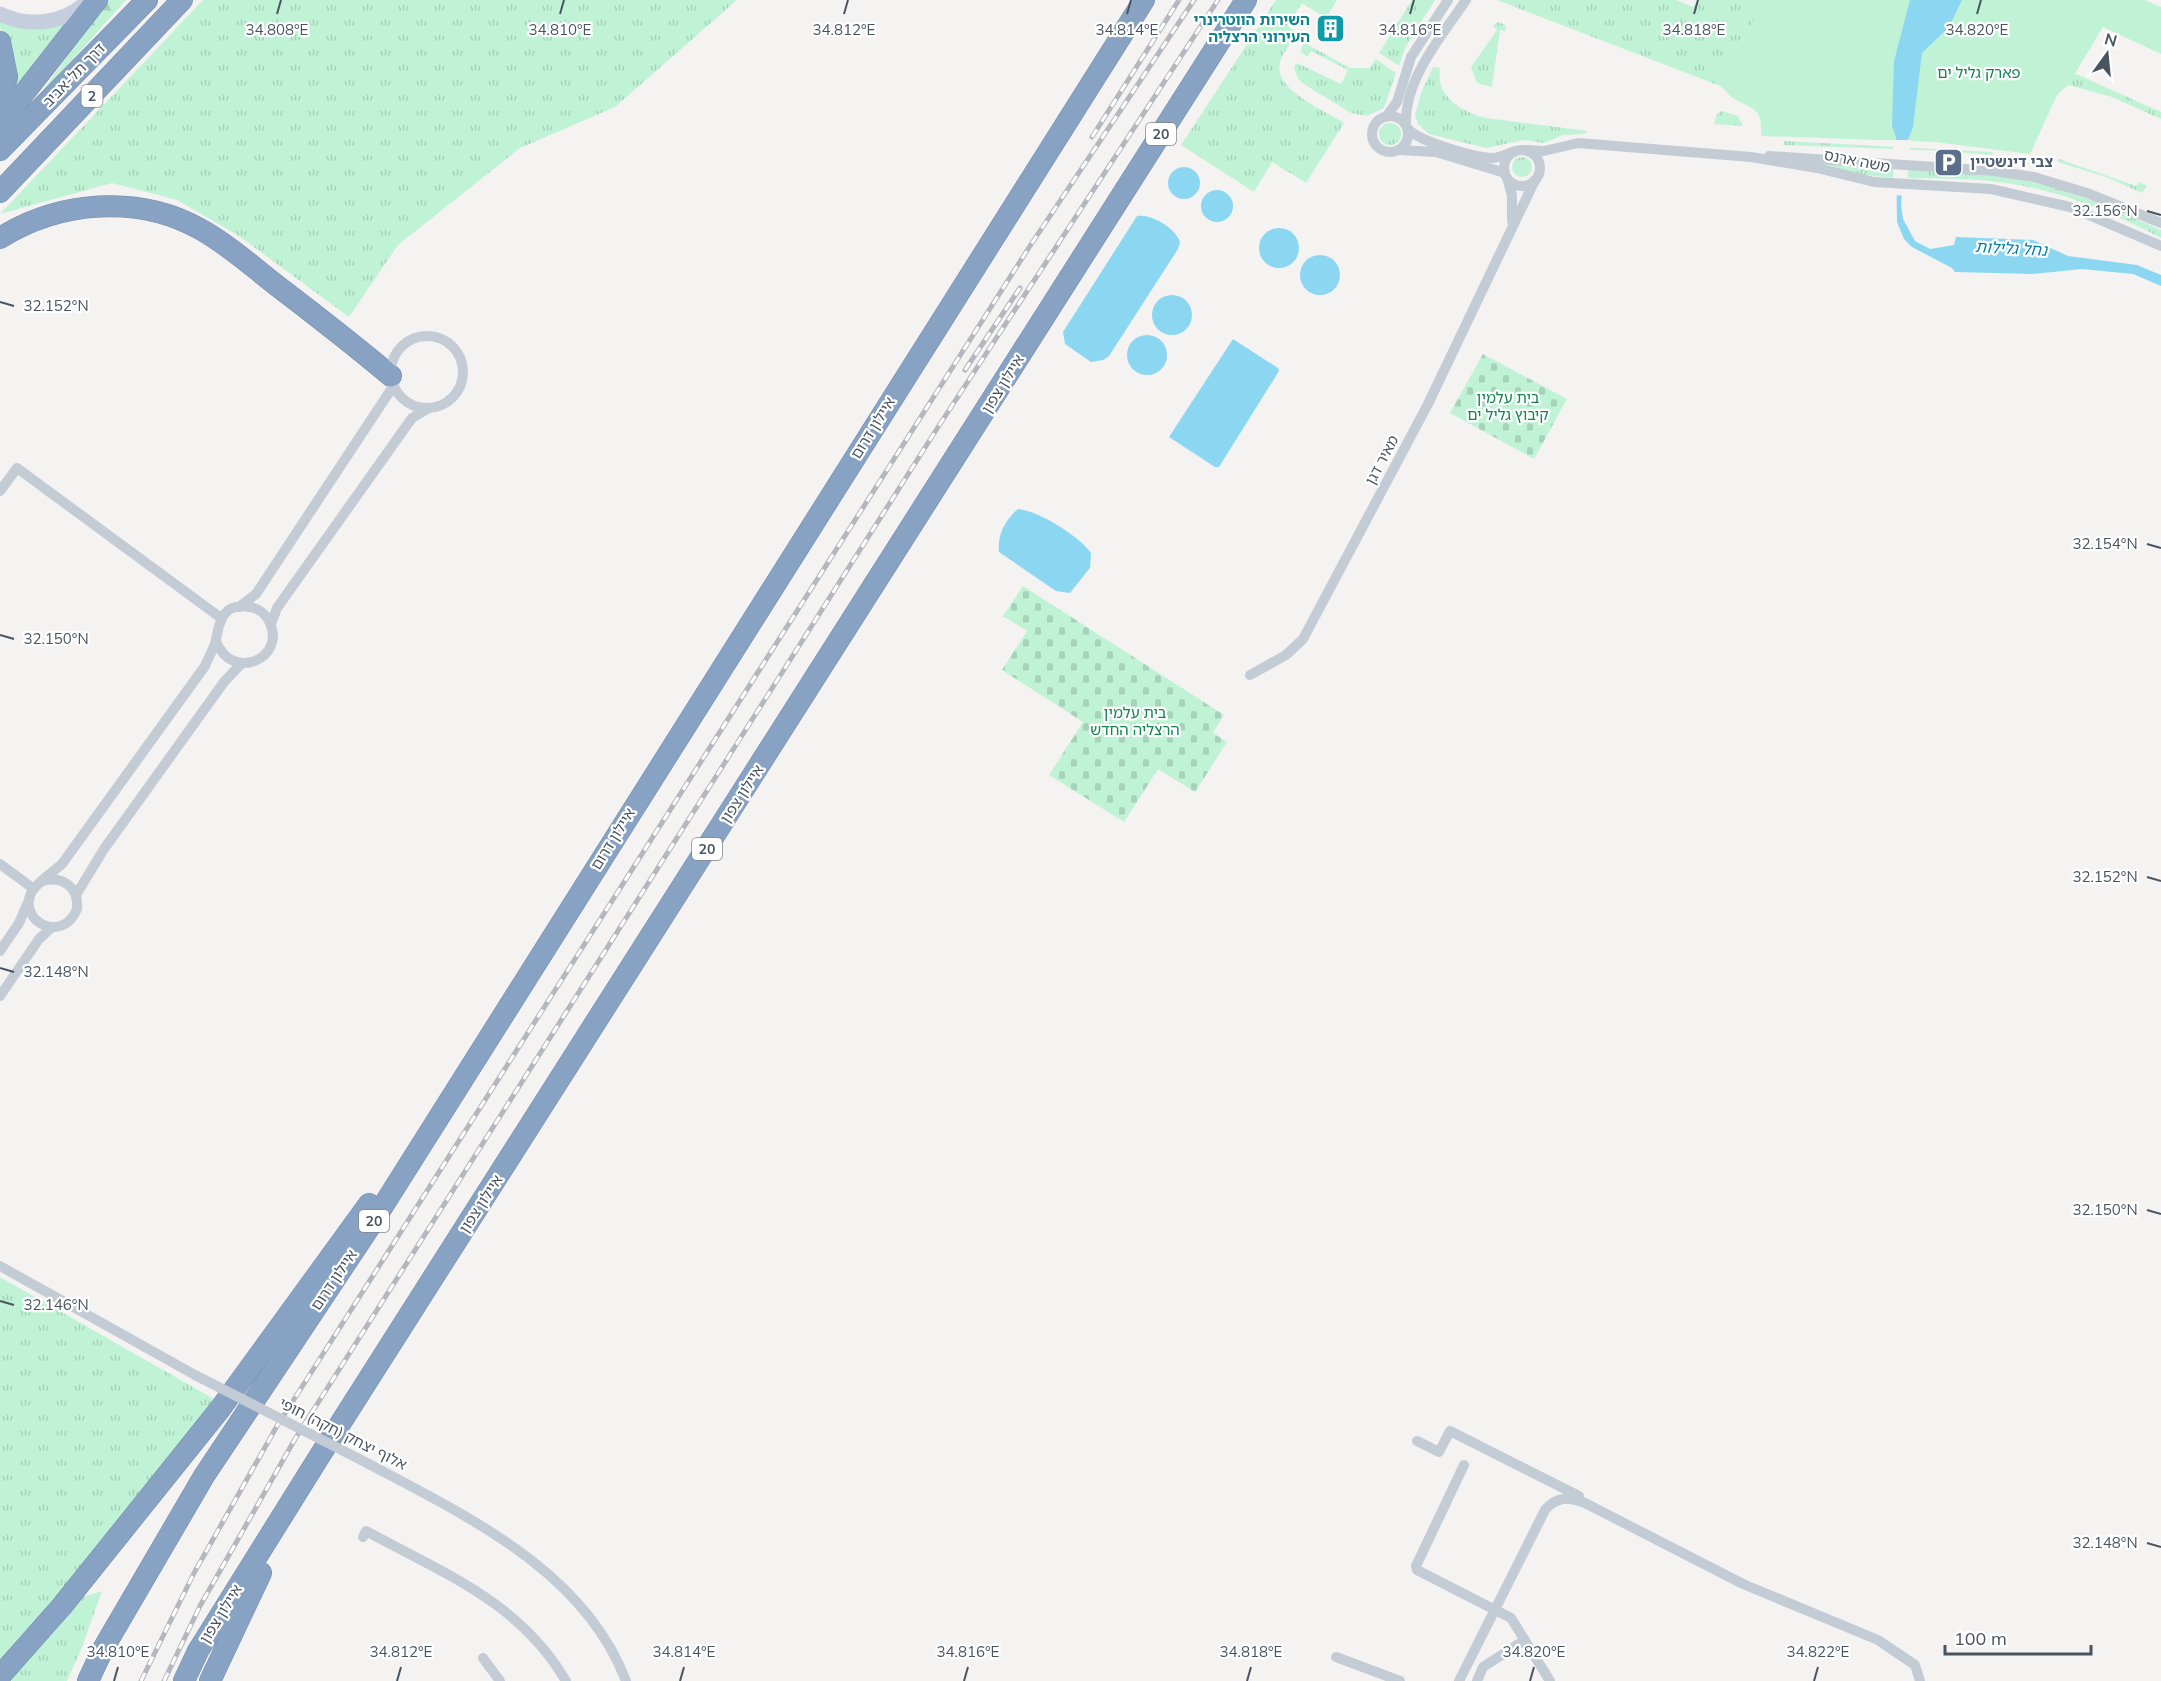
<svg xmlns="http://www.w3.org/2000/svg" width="2161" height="1681" viewBox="0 0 2161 1681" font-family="Mulish,'Noto Sans Hebrew',sans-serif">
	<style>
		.grass { fill: url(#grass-tufts) }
		.forest { fill: url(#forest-firs) }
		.cemetery { fill: url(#cemetery-stones) }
		.park { fill: #c0f3d6 }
		.water { fill: #8bd7f2 }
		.pier { fill: #f5f2f2 }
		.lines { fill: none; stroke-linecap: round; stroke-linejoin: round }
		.highway-casing { stroke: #738daf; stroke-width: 22 }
		.street { stroke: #c3ccd4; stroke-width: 10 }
		.secondary { stroke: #c4cedc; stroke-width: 15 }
		.highway { stroke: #88a2c3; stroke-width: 21 }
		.rail-casing { stroke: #b4b7bd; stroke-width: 5 }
		.rail { stroke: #fff; stroke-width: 3; stroke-dasharray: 9; stroke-linecap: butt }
		.street-bridge { stroke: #c3ccd4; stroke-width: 10 }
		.ticks { fill: none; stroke: #495461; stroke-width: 2 }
		.labels { text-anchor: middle; stroke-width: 4.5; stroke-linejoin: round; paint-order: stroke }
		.shield { fill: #fff; stroke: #808790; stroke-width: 1.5 }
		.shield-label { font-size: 14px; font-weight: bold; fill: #495461 }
		.culture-label { font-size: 15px; font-weight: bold; fill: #0d838f; stroke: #fff; text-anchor: end }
		.park-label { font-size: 15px; fill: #128451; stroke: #fff }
		.street-label { font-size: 15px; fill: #495461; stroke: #fff }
		.service-label { font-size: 15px; font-weight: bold; fill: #4e5e75; stroke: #fff; text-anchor: start }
		.water-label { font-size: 16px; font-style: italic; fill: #057ea8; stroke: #fff }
		.ticks-label { font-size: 15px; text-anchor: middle; fill: #495461; stroke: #fff; stroke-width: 4.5; stroke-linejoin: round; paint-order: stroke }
	</style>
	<defs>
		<pattern id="grass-tufts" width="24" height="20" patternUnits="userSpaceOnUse" patternTransform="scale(1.5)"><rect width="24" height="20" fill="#c0f3d6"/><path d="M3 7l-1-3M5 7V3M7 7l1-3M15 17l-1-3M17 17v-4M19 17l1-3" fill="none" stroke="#a6d2ba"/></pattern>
		<pattern id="forest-firs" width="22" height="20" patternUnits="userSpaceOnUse" patternTransform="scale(1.5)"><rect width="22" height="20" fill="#c0f3d6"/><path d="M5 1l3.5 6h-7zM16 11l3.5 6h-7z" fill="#a6d2ba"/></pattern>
		<pattern id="cemetery-stones" width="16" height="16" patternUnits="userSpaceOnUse" patternTransform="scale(1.5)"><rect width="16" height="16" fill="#c0f3d6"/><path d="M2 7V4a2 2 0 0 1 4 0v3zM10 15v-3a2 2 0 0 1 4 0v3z" fill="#a6d2ba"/></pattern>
	</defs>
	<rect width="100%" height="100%" fill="#f5f2f2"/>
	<g class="grass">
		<polygon points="203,0 737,0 615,107 520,148 398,245 349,317 239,236 177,200 112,183 0,214"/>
		<path d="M1276 0H1337L1326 18 1302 3 1287 26 1297 33C1292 42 1283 52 1280 62 1272 89 1325 111 1344 123L1306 183 1272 162 1254 192 1181 145Z"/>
		<polygon points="1412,0 1435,0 1405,48 1399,66 1379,53"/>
		<polygon points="1497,0 1676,0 1693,7 1697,0 1767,0 1715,84"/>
		<path d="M75 19 4 113 11 47 0 28V20C27 30 49 32 75 19Z"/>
		<polygon points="1498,22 1505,25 1506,31 1500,30 1492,87 1477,83 1471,67 1497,30 1493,26"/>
		<polygon points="1303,42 1350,68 1370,68 1376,59 1396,73 1384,108 1367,116 1351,113 1302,83 1297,77 1294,66 1297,63 1341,84 1348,70 1311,51 1307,57 1301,52"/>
		<path d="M1433 67 1440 68C1435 97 1463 112 1486 118L1588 131 1584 134 1563 135 1544 143 1524 140 1486 148 1429 134 1418 124 1415 115 1421 93Z"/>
		<polygon points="2074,73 2161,112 2161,119 2112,97 2068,85"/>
		<polygon points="1722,111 1738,116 1743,126 1714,124 1717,114"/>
		<circle cx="1390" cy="134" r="11"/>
		<polygon points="1784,141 1993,152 1991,155 1946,151 1784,145"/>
		<circle cx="1522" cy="167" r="10"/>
		<polygon points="2059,159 2136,186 2140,182 2147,186 2142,193 2106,177 2058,162"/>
		<path d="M1821 163C1887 172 1954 166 2018 179 2069 189 2114 209 2161 230V238C2107 210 2050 186 1989 181 1936 175 1869 185 1821 163Z"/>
		<polygon points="0,1277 214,1399 69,1588 0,1668"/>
		<polygon points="102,1591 82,1647 67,1681 7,1681 79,1598"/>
	</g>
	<polygon class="forest" points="107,0 126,0 37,99"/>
	<g class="cemetery">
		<polygon points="1483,354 1567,399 1534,459 1450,413"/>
		<polygon points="1023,586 1224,715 1213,733 1227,742 1195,792 1158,769 1124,822 1049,775 1083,722 1002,670 1027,631 1003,616"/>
	</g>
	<path class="park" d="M1767 0H2145L2161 7V54L2103 27 2068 85 2057 95 2030 154 1935 142 1761 136C1762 106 1754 111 1733 98 1725 93 1729 90 1715 84Z"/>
	<g class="water">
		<polygon points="1910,0 1962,0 1949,27 1922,53 1913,127 1907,142 1901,204 1903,219 1915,241 1930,249 1954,245 1956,237 2033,240 2068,256 2137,265 2161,275 2161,286 2133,274 2082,269 2033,274 1955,272 1952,268 1912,247 1904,239 1897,222 1896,137 1892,126 1894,61"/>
		<circle cx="1184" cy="183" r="16"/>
		<circle cx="1217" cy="206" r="16"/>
		<path d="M1137 216C1152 214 1175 228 1180 242L1178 249 1109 356 1103 360 1091 362 1065 344 1063 332Z"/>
		<circle cx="1279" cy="248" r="20"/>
		<circle cx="1320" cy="275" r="20"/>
		<circle cx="1172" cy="315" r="20"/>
		<circle cx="1147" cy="355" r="20"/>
		<polygon points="1233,339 1278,368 1279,371 1219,467 1215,467 1169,437"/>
		<path d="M1018 509C1039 511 1079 536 1091 553L1090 568 1070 593 1056 591 999 552C997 535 1005 520 1018 509Z"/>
	</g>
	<polygon class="pier" points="1893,140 1911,140 1906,196 1893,195"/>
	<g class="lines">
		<defs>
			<g id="highway">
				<polyline points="0,42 7,77 0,104"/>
				<polyline points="0,124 97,0"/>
				<polyline points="0,150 147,0"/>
				<polyline points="0,192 182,0"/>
				<path d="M0 238C59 201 138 194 200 229 229 245 254 268 280 288 318 317 355 346 391 376"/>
				<polyline points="0,1676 62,1606 220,1409 369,1204"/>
				<polyline points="88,1681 103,1649 204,1476 371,1225 1144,0"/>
				<polyline points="184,1681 198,1651 319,1457 1246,0"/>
				<polyline points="210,1681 261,1573"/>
			</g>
		</defs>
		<use href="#highway" class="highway-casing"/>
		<g class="street">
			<circle cx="1390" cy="134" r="18"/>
			<polyline points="1386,117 1397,102 1411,57 1448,0"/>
			<path d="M1406 125C1404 79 1442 36 1466 0"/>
			<path d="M1408 129C1420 142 1474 157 1492 158 1500 158 1507 154 1514 151"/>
			<polyline points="1399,150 1436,152 1505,173"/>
			<polyline points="1526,150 1544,151 1578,143 1751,157 1817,168 1874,182 1991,189 2070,207 2161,246"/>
			<circle cx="1522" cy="168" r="18"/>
			<polyline points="1769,156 1994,171 2034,177 2087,193 2161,223"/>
			<polyline points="1507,178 1512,195 1512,221"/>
			<circle cx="427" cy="372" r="36"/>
			<polyline points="0,491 17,468 221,618"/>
			<polyline points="239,607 256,594 394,385"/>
			<polyline points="271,624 277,608 412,418 429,408"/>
			<polyline points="1250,675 1286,655 1303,639 1428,404 1535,180"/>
			<polyline points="0,864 34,889"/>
			<path d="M43 881C63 875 79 888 77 909 63 944 18 922 31 893 37 882 53 872 62 864L205 666C208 658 214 649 216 640 219 622 223 602 249 607 258 608 266 614 270 623 286 658 232 683 216 641"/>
			<polyline points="76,895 104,849 224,682 241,664"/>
			<polyline points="0,951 19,923 29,900"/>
			<polyline points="0,996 39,939 52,927"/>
			<polyline points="0,1266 195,1375"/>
			<polyline points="1417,1441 1439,1452 1450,1431 1579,1496"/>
			<path d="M369 1464C466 1516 584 1570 626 1681"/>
			<polyline points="1464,1465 1416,1566 1417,1570 1511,1618 1550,1681"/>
			<path d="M363 1537 366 1531C443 1573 520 1602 566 1681"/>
			<polyline points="1336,1657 1400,1681"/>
			<polyline points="483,1658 500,1681"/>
			<path d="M1459 1681 1545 1510C1557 1496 1568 1497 1585 1503L1743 1584 1878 1640 1915 1665 1920 1681"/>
			<polyline points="1477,1681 1483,1667 1525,1640"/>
		</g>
		<path class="secondary" d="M0 14C29 28 65 24 89 0"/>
		<use href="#highway" class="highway"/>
		<defs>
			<g id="rail">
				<polyline points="1092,137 1179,0"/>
				<polyline points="965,370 1020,288"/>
				<polyline points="141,1681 194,1573 277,1426 1028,249 1194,0"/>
				<polyline points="164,1681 200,1606 295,1439 940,424 1218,0"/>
			</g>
		</defs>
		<use href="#rail" class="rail-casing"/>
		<use href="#rail" class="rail"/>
		<polyline class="street-bridge" points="195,1375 369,1464"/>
	</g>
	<path class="ticks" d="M277 14 281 0M560 14 564 0M844 14 848 0M1127 14 1131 0M1410 14 1414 0M1694 14 1698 0M1977 14 1981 0M2147 211 2161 215M0 302 14 306M2147 544 2161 548M0 635 14 639M2147 877 2161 881M0 968 14 972M2147 1210 2161 1214M0 1301 14 1305M2147 1543 2161 1547M114 1681 118 1667M397 1681 401 1667M680 1681 684 1667M964 1681 968 1667M1247 1681 1251 1667M1530 1681 1534 1667M1814 1681 1818 1667"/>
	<defs>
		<symbol id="building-square" viewBox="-11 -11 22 22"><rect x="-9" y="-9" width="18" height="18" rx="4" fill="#0f9aa8" stroke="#fff"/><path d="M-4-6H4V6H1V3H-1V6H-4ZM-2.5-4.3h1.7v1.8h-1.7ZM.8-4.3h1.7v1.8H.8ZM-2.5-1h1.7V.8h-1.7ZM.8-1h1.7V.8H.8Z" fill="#fff"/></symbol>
		<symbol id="parking-square" viewBox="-11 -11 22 22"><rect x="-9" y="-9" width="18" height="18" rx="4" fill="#5c6f8a" stroke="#fff"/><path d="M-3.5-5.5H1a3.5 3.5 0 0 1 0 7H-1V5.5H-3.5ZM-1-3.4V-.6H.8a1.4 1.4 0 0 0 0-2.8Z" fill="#fff"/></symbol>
	</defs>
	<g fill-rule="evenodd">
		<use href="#building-square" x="1314" y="12" width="33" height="33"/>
		<use href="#parking-square" x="1932" y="146" width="33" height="33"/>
	</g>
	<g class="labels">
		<g class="shield">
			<rect x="81.5" y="85" width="21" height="22" rx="4.5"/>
			<rect x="1146" y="123" width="30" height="22" rx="4.5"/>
			<rect x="692" y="838" width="30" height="22" rx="4.5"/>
			<rect x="359" y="1210" width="30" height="22" rx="4.5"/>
		</g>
		<g class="shield-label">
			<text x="92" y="101">2</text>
			<text x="1161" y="139">20</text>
			<text x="707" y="854">20</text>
			<text x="374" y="1226">20</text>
		</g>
		<g class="culture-label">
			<text x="1310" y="25">השירות הווטרינרי<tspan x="1310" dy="17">העירוני הרצליה</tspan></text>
		</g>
		<g class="park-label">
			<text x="1979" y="78">פארק גליל ים</text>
			<text x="1508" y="403">בית עלמין<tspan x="1508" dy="17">קיבוץ גליל ים</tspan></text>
			<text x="1135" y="718">בית עלמין<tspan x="1135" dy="17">הרצליה החדש</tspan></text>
		</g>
		<g class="street-label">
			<text transform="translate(74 75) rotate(-46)" y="5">דרך תל-אביב</text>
			<text transform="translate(1857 161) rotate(11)" y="5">משה ארנס</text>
			<text transform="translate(1003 384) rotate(-58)" y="5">איילון צפון</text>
			<text transform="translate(873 428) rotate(-58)" y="5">איילון דרום</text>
			<text transform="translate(1382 460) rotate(-62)" y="5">מאיר דגן</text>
			<text transform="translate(742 794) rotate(-57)" y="5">איילון צפון</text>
			<text transform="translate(613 839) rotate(-58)" y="5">איילון דרום</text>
			<text transform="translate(481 1204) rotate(-57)" y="5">איילון צפון</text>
			<text transform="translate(334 1280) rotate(-56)" y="5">איילון דרום</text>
			<text transform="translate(343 1434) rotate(27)" y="5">אלוף יצחק (חקה) חופי</text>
			<text transform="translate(221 1614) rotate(-58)" y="5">איילון צפון</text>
		</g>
		<g class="service-label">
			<text x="1970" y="167">צבי דינשטיין</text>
		</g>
		<g class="water-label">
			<text transform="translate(2011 248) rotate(3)" y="6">נחל גלילות</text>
		</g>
	</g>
	<g class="ticks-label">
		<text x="277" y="35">34.808°E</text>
		<text x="560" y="35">34.810°E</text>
		<text x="844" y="35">34.812°E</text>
		<text x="1127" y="35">34.814°E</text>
		<text x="1410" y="35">34.816°E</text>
		<text x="1694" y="35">34.818°E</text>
		<text x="1977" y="35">34.820°E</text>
		<text x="2105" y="216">32.156°N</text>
		<text x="56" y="311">32.152°N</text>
		<text x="2105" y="549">32.154°N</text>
		<text x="56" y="644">32.150°N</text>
		<text x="2105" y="882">32.152°N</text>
		<text x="56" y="977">32.148°N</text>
		<text x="2105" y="1215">32.150°N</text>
		<text x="56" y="1310">32.146°N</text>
		<text x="2105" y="1548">32.148°N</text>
		<text x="118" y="1657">34.810°E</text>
		<text x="401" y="1657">34.812°E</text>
		<text x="684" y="1657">34.814°E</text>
		<text x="968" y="1657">34.816°E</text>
		<text x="1251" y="1657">34.818°E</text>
		<text x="1534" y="1657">34.820°E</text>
		<text x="1818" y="1657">34.822°E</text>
	</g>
	<g transform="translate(2107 54) rotate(15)" stroke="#ffffff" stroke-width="4.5" paint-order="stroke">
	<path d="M0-4.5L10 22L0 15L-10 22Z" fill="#495461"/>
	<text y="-9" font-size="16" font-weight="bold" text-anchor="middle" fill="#495461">N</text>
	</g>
	<path d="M1945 1645v9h146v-9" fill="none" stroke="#495461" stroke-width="3"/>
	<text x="1954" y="1645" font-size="18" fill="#495461" stroke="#ffffff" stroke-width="4.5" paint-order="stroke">100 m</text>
</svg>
